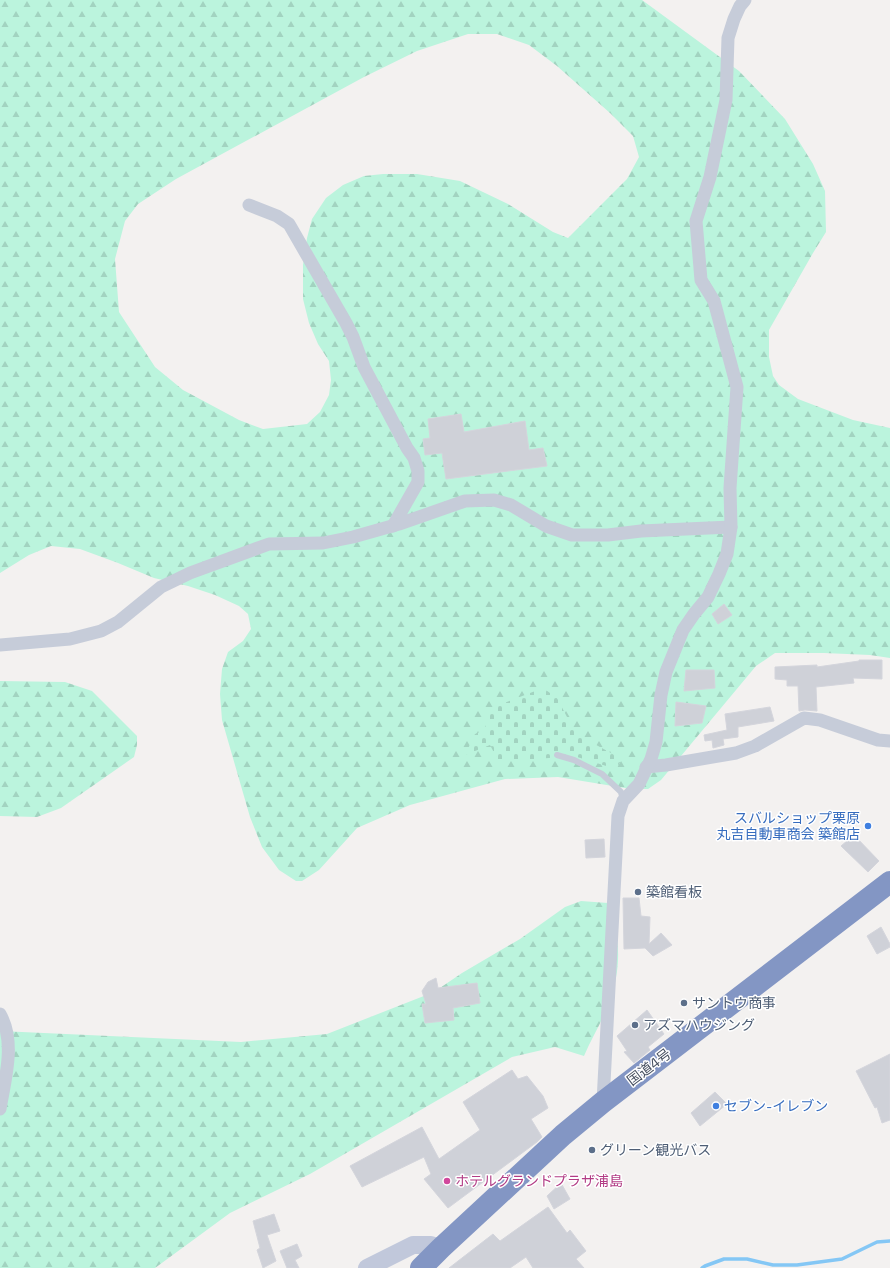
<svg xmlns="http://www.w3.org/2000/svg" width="890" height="1268" viewBox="0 0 890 1268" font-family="'Space Grotesk','Noto Sans JP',sans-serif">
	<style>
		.forest { fill: url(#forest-firs); fill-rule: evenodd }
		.cemetery { fill: url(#cemetery-stones) }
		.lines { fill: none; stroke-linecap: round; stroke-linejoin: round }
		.stream { stroke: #84c7f5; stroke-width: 3.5 }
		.building { fill: #cfd1d8; stroke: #d4d5dc }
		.lane { stroke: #c6ccd9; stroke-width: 6 }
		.street { stroke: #c6ccd9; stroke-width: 13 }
		.secondary { stroke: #c1c8db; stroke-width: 18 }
		.highway { stroke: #8396c4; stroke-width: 22 }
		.shop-dot { fill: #3f7fe0; stroke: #fff; stroke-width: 1.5 }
		.service-dot { fill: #5c6f8a; stroke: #fff; stroke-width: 1.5 }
		.hotel-dot { fill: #d1479c; stroke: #fff; stroke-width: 1.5 }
		.labels { text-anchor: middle; stroke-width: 3; stroke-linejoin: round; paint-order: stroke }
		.shop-label { font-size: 14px; fill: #366cbe; stroke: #fff; text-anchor: end }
		.service-label { font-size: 14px; fill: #4e5e75; stroke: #fff; text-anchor: start }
		.street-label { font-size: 14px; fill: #464f60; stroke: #fff }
		.hotel-label { font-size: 14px; fill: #b23c85; stroke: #fff; text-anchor: start }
	</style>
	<defs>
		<pattern id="forest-firs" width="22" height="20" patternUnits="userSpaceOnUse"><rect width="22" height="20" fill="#bbf4dd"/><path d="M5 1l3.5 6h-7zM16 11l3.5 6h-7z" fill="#a2d3c0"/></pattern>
		<pattern id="cemetery-stones" width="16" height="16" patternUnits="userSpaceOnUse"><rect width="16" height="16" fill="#bbf4dd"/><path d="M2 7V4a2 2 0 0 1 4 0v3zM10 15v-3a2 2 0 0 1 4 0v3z" fill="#a2d3c0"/></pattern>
	</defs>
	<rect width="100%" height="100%" fill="#f3f1f0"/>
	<g class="forest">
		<path d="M0 0H642L739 71 785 119 813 164 825 191 826 232 813 253 769 330V357L773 376 779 385 798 399 853 420 890 428V658L870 655 824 653H775L756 666 661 780 648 789H631L558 777 505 779 410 805 357 828 319 870 302 881H296L279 870 262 847 250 817 222 720 220 694 222 669 228 652 243 641 251 629 248 614 239 606 215 595 188 586 154 578 118 563 80 549 51 546 29 555 0 573ZM468 34H497L529 45 557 66 610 113 633 136 639 157 627 179 568 238 553 232 508 204 460 181 417 174H383L364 176 343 185 326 198 312 219 307 238 303 265V299L309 323 318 344 329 361 331 380 329 395 320 412 307 424 263 429 239 420 183 390 155 367 119 312 115 259 125 221 138 204 176 179 364 77 417 51Z"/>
		<polygon points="0,681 65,682 92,691 137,736 137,745 134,757 61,808 37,817 0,816"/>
		<path d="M581 901 608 903C621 939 622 969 608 1005 602 1022 591 1039 584 1056L555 1047 512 1057 310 1174 230 1213 155 1268H0V1031L241 1042 327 1034 434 992 462 973 520 939 565 907Z"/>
	</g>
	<polygon class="cemetery" points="543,688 557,698 576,734 622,759 616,769 574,756 499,762 490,745 465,755 475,734 485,730 489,709"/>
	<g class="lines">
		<polyline class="stream" points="702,1268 705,1266 724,1259 747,1259 773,1265 797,1265 842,1259 877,1242 890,1241"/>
	</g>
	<g class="building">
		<polygon points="461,414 464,432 525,421 529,450 543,448 547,466 446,479 442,453 425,455 423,439 430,438 428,419"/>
		<polygon points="724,604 732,615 718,624 712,614"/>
		<polygon points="859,660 882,660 882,679 853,678 854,683 816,687 817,711 805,710 799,711 798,686 787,686 787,680 775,679 775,667 817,665 817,667 859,661"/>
		<polygon points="686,670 714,670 715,688 684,691"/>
		<polygon points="676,702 706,706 702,723 675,726"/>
		<polygon points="770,707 774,721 738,727 738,737 723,739 724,745 713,748 712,740 705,741 704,735 727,730 725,714"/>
		<polygon points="854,835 879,861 868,872 841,846"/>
		<polygon points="604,839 605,857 586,858 585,840"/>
		<polygon points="623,898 639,898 641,916 650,917 649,944 661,933 672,945 653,956 645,948 624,949"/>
		<polygon points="881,927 890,944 890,947 877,954 867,936"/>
		<polygon points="436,978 438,988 477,983 480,1003 453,1008 454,1020 425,1023 422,1004 426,1004 422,991 428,982"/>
		<polygon points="647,1010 664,1034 648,1047 650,1050 634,1063 624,1052 627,1051 617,1036"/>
		<polygon points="890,1054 890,1120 882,1123 877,1107 875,1108 856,1071"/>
		<polygon points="512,1070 518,1079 527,1076 543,1096 548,1108 531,1119 542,1137 537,1142 448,1208 424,1179 431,1174 424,1157 362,1187 350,1166 422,1127 439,1159 480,1130 463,1102"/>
		<polygon points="715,1092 727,1104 700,1126 691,1113"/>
		<polygon points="561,1183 570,1199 554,1209 547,1196"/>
		<polygon points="548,1207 567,1233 570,1230 586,1251 576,1259 584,1268 533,1268 526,1257 510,1268 449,1268 493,1234 500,1241"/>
		<polygon points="274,1214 280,1231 267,1235 276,1261 263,1268 257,1250 260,1248 253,1221"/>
		<polygon points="297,1244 302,1256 295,1260 299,1268 287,1268 280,1251"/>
	</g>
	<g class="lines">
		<polyline class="lane" points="557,755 574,760 602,774 621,792 623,801"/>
		<g class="street">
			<polyline points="249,205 277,216 289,224 346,323 353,337 364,367 407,448 414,458 418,471 418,482 393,526"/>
			<polyline points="0,645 70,639 101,631 118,622 161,587 190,573 269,544 323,543 353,537 399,524 465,501 494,500 511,505 546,526 572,535 608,535 641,531 731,527"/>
			<polyline points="646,767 666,765 736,753 755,746 804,718 820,720 878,740 890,741"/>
			<path d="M0 1014C16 1042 5 1079 0 1109"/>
			<polyline points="603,1102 618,816 623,801 639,784 651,759 656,742 661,695 666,672 683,630 694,614 708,597 719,574 727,554 731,527 730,488 737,387 714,301 701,280 696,221 710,177 726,100 728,38 734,19 740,6 745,0"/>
		</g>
		<polyline class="secondary" points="367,1268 413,1245 431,1245 441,1248"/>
		<polyline class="highway" points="421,1268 441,1248 563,1135 603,1102 890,882"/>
	</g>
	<g class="shop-dot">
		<circle cx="868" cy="826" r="4"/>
		<circle cx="716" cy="1106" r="4"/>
	</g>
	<g class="service-dot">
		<circle cx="638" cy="892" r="4"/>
		<circle cx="684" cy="1003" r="4"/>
		<circle cx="635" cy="1025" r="4"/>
		<circle cx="592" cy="1150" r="4"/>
	</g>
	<circle class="hotel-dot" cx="447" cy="1181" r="4"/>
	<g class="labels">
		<g class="shop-label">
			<text x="860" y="823">スバルショップ栗原<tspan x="860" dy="16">丸吉自動車商会 築館店</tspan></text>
			<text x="724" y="1111" text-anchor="start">セブン-イレブン</text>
		</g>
		<g class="service-label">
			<text x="646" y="897">築館看板</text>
			<text x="692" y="1008">サントウ商事</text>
			<text x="643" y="1030">アズマハウジング</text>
			<text x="600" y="1155">グリーン観光バス</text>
		</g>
		<g class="street-label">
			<text transform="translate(649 1067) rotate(-37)" y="5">国道4号</text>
		</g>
		<g class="hotel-label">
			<text x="455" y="1186">ホテルグランドプラザ浦島</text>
		</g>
	</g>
</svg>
